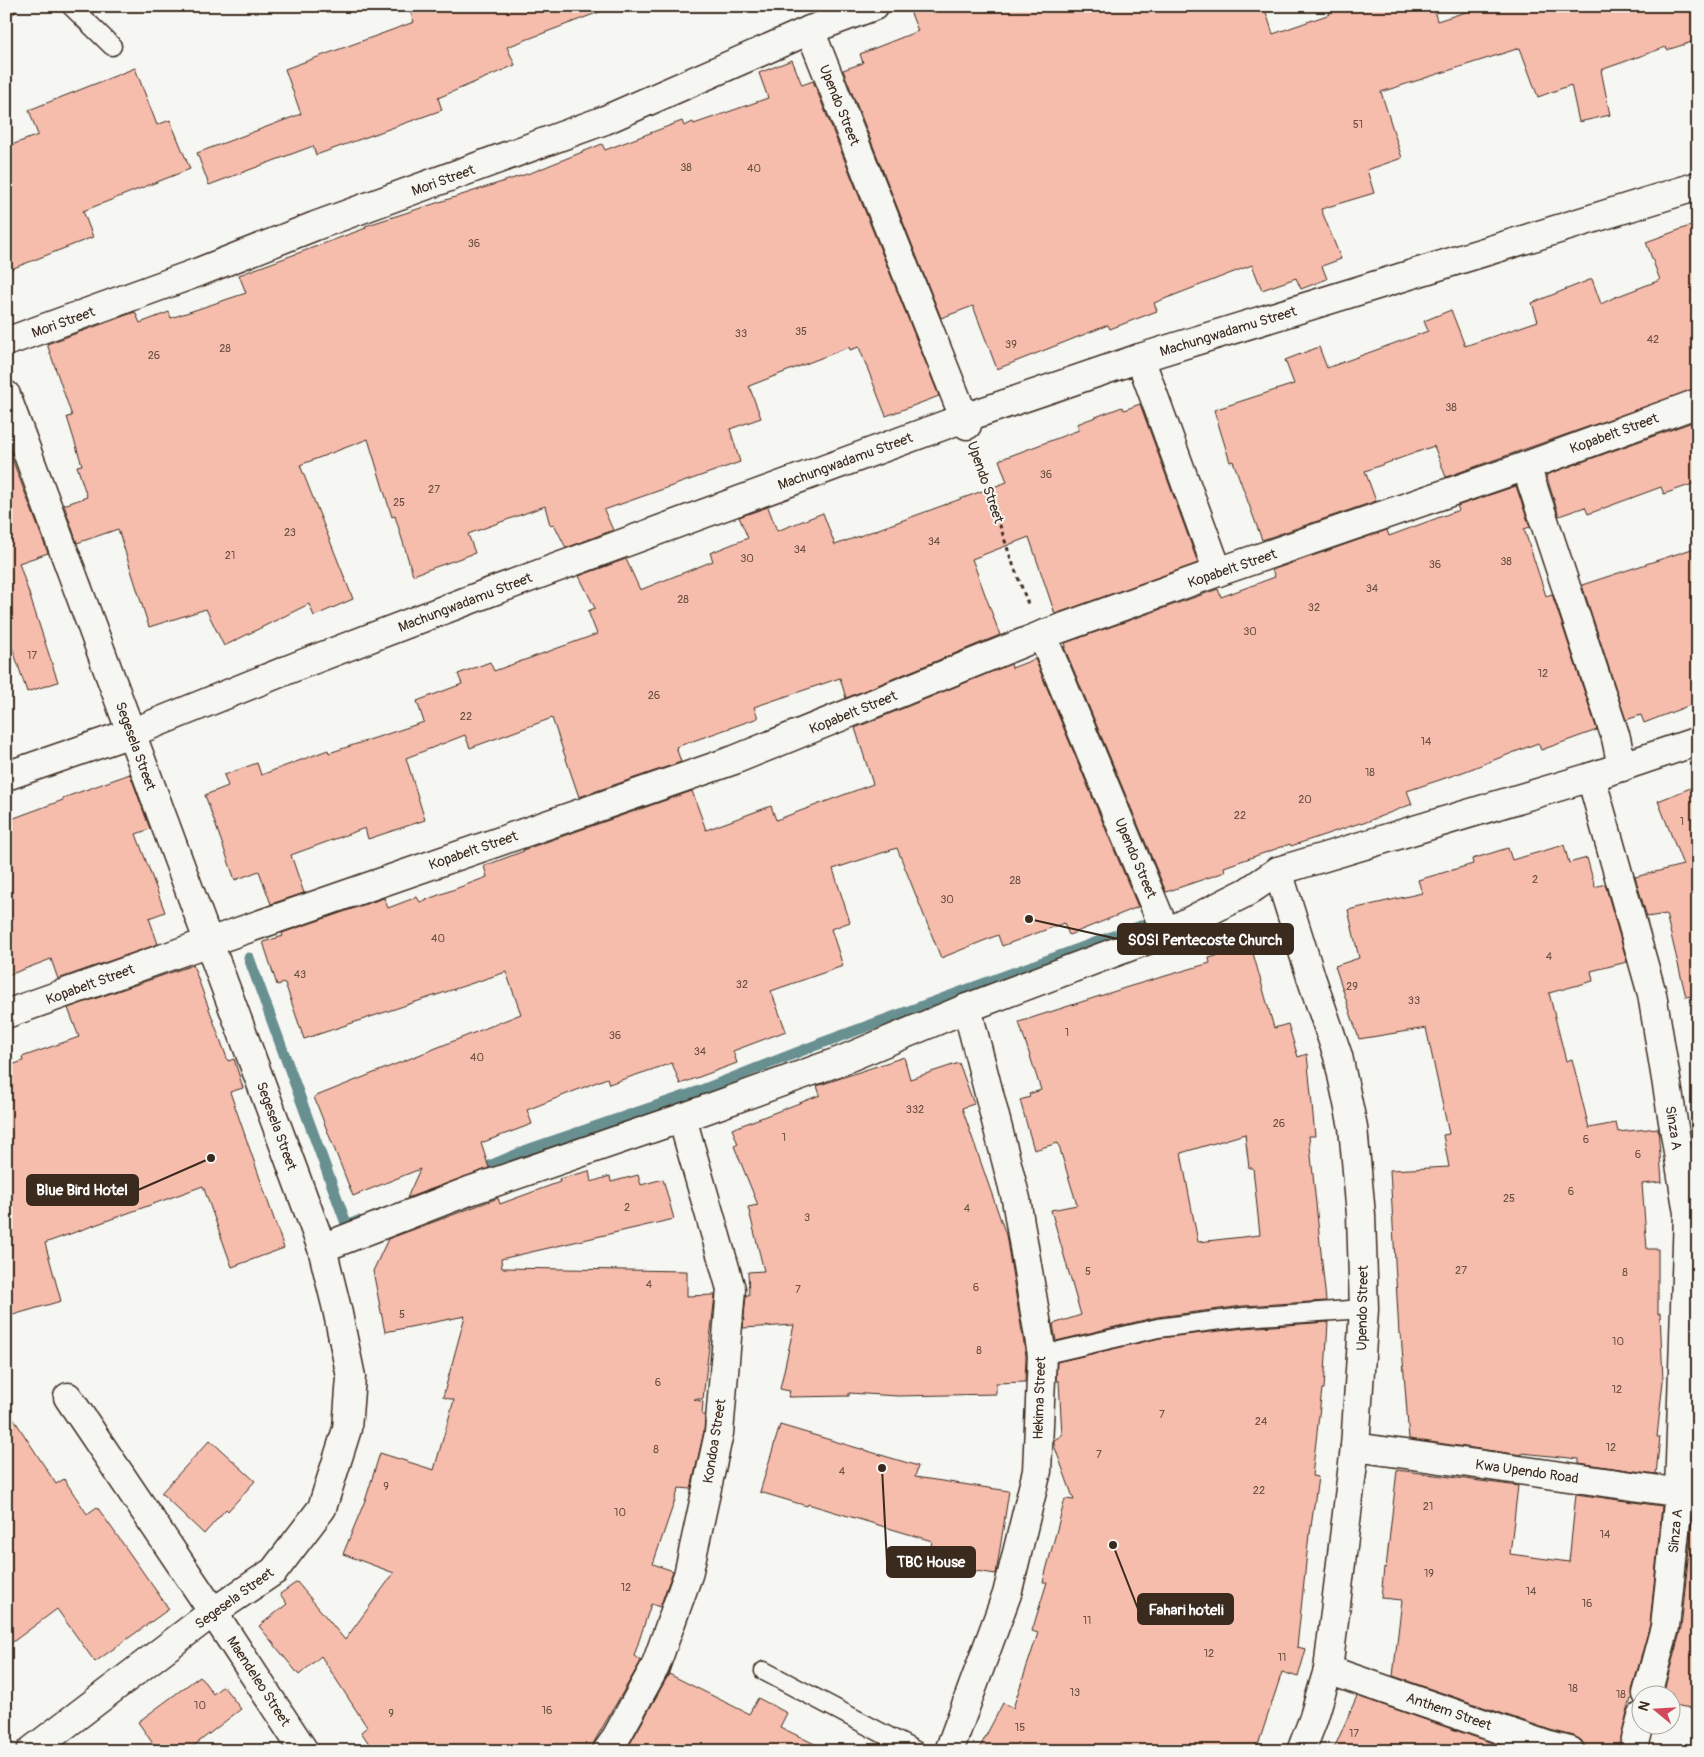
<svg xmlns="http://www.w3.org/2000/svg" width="1704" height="1757" viewBox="0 0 1704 1757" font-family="Pangolin,sans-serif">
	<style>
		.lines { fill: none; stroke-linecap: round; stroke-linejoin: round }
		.stream { stroke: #679091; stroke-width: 11 }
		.building { fill: #f6bdad; stroke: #3b2a1e; fill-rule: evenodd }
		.service-casing { stroke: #3b2a1e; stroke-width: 21 }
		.minor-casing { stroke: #3b2a1e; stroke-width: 31 }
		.path { stroke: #3b2a1e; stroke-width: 3; stroke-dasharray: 4 4; stroke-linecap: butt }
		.service { stroke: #f6f6f2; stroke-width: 18 }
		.minor { stroke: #f6f6f2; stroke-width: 28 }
		.labels { text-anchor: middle; stroke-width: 4; stroke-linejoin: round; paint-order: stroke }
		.number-label { font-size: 11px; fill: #6a4f42 }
		.street-label { font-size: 14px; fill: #3b2a1e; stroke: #f6f6f2 }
		.leader { fill: none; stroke: #3b2a1e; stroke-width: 2 }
		.callout-dot { fill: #3b2a1e; stroke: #f6f6f2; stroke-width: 2 }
		.callout { fill: #3b2a1e; stroke: #3b2a1e; stroke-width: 2 }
		.callout-label { font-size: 15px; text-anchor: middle; font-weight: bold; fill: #fff }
	</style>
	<rect width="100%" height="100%" fill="#f6f6f2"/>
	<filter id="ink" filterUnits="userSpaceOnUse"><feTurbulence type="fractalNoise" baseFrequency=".02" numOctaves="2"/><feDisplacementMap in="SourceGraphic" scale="10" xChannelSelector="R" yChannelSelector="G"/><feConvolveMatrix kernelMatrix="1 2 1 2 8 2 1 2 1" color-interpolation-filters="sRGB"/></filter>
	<g filter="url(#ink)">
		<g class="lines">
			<g class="stream">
				<polyline points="249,958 347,1226 358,1221"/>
				<polyline points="426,1193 527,1150 694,1093 819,1044 1160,919"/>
			</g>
		</g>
		<g class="building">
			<polygon points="408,6 606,6 607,9 507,47 515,65 438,98 442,110 316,155 313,146 209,185 197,153 301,114 285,69 414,22"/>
			<polygon points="908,6 1264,6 1273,34 1330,14 1328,6 1433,6 1437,21 1485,6 1698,6 1698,40 1667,50 1666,47 1601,70 1610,115 1579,122 1571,85 1538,97 1520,48 1381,92 1402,158 1367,170 1374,193 1321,209 1341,259 1322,266 1327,279 1301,289 1296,278 1262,290 1252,265 1154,303 1157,311 1110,329 1108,325 997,369 973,306 941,318 843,70 863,63 860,54 918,31"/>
			<polygon points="792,60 802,85 813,81 939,396 886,416 859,347 850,350 849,347 749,386 761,418 730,429 740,462 604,510 613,530 566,548 554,524 550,525 545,506 468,534 475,553 413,575 395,516 392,517 368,439 300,465 353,599 314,616 309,604 224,646 206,609 149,627 118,529 77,543 64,505 87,497 77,466 82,465 67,417 72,416 47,344 135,312 140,323 169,312 171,318 246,293 239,275 366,228 365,226 533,172 602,144 605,150 682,121 684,126 693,122 694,124 768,98 759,73"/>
			<polygon points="135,68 157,125 170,120 190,169 83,211 93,237 6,271 6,147 38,135 29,110"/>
			<polygon points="1698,223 1698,388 1446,477 1434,446 1365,471 1376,501 1262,540 1233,461 1230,462 1214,410 1294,384 1285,360 1319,347 1327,368 1428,331 1424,321 1451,310 1465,346 1538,321 1532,303 1592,279 1601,304 1613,298 1660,280 1646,242"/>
			<polygon points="1140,404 1198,563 1055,614 1029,537 972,559 1000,635 846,698 840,678 754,707 758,718 676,747 681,762 579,797 552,718 470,748 465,735 406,758 425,820 368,839 365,828 291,855 304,893 271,904 259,871 235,880 205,795 228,786 224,775 257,763 261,775 328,750 329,753 424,722 417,701 462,684 458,674 490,662 494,671 597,634 588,611 595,608 579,576 626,559 640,590 713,561 710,553 748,538 739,517 768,507 777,531 823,513 835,545 1007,482 999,460 1079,430 1077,424 1122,407 1124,410"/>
			<polygon points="1698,420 1698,482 1664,494 1661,487 1588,514 1585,507 1559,516 1546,475"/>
			<polygon points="8,448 48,553 19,563 58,682 27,692 6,629 6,449"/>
			<polygon points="1516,486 1530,527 1524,529 1546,596 1552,594 1597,730 1541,750 1538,743 1463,772 1407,791 1412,804 1361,824 1360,823 1291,846 1290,844 1224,867 1225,872 1166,892 1064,647 1066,647 1065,643 1218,589 1221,597 1275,577 1272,570 1387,530 1389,536 1459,510 1457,506"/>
			<polygon points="1698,547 1698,702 1644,723 1641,715 1626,720 1582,585"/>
			<polygon points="1035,659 1138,907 1069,935 1064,923 1002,946 998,935 941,958 897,848 833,869 850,922 831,929 843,966 771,991 786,1031 733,1051 737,1063 680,1084 672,1063 609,1084 607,1078 527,1110 532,1124 481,1143 489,1168 407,1198 420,1169 353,1196 314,1097 521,1014 506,972 304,1039 285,983 277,985 263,942 283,936 282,933 384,898 388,908 417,897 420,902 487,877 484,866 524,851 523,850 692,791 706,830 771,806 776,820 873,784 855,728 1011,664 1012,668"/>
			<polygon points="130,774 150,829 136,834 165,912 149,918 158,944 58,979 51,959 6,976 6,821 63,800 63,798"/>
			<polygon points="1698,785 1698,995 1686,997 1666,914 1647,917 1635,877 1683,865 1658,801"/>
			<polygon points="1564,845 1569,863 1587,858 1595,887 1605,884 1627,962 1591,971 1593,981 1549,993 1566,1061 1572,1059 1589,1128 1616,1123 1618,1132 1658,1128 1662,1182 1642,1184 1647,1249 1658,1249 1658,1314 1660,1313 1663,1381 1657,1437 1660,1437 1656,1474 1579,1463 1579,1459 1522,1453 1522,1455 1409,1439 1401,1334 1399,1334 1390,1170 1449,1167 1443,1135 1449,1134 1426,1028 1359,1039 1335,966 1359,958 1348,910 1422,893 1418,880 1473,864 1472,859 1508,848 1512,860"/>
			<path d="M1251 946 1274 1028 1288 1024 1298 1057 1307 1054 1315 1136H1309L1326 1301 1243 1306 1157 1317 1056 1341 1053 1324 1081 1315 1051 1210 1077 1205 1058 1143 1034 1150 1020 1100 1030 1097 1029 1094 1041 1090 1019 1022 1131 986 1210 963 1209 958ZM1245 1134 1249 1168H1253L1260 1235 1198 1242 1181 1153Z"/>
			<polygon points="193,965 228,1061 234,1059 243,1088 230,1092 284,1248 232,1267 203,1186 45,1243 61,1301 6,1317 6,1067 23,1061 22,1057 79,1037 68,1008"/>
			<polygon points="904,1057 910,1079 959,1063 974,1104 962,1108 1006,1235 1026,1356 1025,1382 996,1383 996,1394 898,1396 849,1393 849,1396 788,1397 790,1391 780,1389 794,1325 743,1328 746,1295 749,1295 748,1272 764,1271 748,1207 758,1205 734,1146 738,1144 732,1129 820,1095 817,1086"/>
			<polygon points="589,1171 591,1182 610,1176 611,1182 638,1175 641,1185 663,1179 674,1219 501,1259 502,1268 687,1271 687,1296 715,1295 703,1399 694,1399 703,1402 702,1415 705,1415 704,1431 691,1489 679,1488 653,1564 673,1571 660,1607 651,1604 634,1656 641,1661 594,1742 592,1751 374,1751 361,1732 367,1727 321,1656 299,1675 259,1626 287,1604 280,1594 297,1582 345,1640 394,1573 343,1554 366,1498 380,1453 434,1470 454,1400 443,1397 465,1316 385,1332 373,1271 388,1239 498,1198 500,1204 560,1182 559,1179"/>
			<polygon points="1328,1322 1324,1389 1322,1389 1312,1476 1318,1477 1310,1534 1309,1534 1297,1647 1306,1649 1298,1677 1282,1672 1256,1751 978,1751 1003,1703 1013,1708 1038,1633 1032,1631 1047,1582 1043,1582 1065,1499 1074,1500 1054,1445 1054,1440 1062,1435 1059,1381 1056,1381 1057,1362 1160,1338 1245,1328"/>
			<polygon points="6,1407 56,1484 64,1479 87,1514 97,1507 169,1609 95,1662 57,1609 6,1647"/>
			<polygon points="780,1425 918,1466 915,1477 1009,1491 996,1574 928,1564 932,1541 808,1504 807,1506 760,1492"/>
			<polygon points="210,1440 255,1481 228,1511 226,1509 204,1534 161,1493"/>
			<polygon points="1397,1470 1518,1486 1510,1554 1569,1562 1576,1494 1662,1506 1650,1624 1632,1690 1633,1699 1631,1699 1627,1712 1618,1751 1585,1751 1585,1746 1581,1740 1574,1736 1550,1730 1393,1676 1402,1600 1381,1598 1384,1567 1386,1568"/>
			<polygon points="1693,1510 1698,1510 1698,1709 1672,1705 1672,1694 1663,1694 1681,1629"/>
			<polygon points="669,1674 749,1714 758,1698 787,1713 780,1727 829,1751 626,1751"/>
			<polygon points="200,1676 213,1694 223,1686 241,1709 187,1751 158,1751 138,1722"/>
			<polygon points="1357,1696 1515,1751 1333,1751"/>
		</g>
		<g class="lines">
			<defs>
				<g id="service">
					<polyline points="6,6 7,6"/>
					<polyline points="71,6 112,46"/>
					<polyline points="1042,1355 1158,1328 1244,1317 1364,1309"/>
					<polyline points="764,1671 916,1751"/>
				</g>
				<g id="minor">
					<polyline points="810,30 967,425"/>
					<polyline points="6,342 199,272 315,226 605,120 810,30 874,6"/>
					<polyline points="1140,358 1218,572"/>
					<polyline points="6,395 322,1248 337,1309 351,1377 347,1429 322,1508 274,1571 213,1612 31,1751"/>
					<polyline points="1526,466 1616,738 1622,767"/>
					<polyline points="1042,635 1166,933"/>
					<polyline points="6,776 131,733 302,664 485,594 964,418 1140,358 1698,186"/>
					<polyline points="1591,777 1652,994 1688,1213 1679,1493 1665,1627 1647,1694"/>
					<polyline points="1278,871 1311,977 1338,1056 1353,1127 1361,1215 1364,1309 1355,1447 1328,1670 1313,1720 1301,1751"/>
					<polyline points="6,1014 209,942 734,760 1042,635 1218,572 1526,466 1698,403"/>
					<polyline points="322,1248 469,1191 682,1118 840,1061 967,1008 1166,933 1247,892 1278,871 1591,777 1698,741"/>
					<polyline points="68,1397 213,1612 304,1751"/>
					<polyline points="1355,1447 1696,1495"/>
					<polyline points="1328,1670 1546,1745 1570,1751"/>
					<polyline points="607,1751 614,1741 655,1667 688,1575 719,1433 731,1289 682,1118"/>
					<polyline points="949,1751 1007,1594 1037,1471 1042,1355 1016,1199 967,1008"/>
					<polyline points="1633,1751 1642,1716"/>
				</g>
			</defs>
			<use href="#service" class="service-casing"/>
			<use href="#minor" class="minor-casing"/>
			<polyline class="path" points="977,456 1010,556 1028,604"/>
			<use href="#service" class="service"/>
			<use href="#minor" class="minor"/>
		</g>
	</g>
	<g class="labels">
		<g class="number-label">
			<text x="1358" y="128">51</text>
			<text x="686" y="171">38</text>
			<text x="754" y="172">40</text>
			<text x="474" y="247">36</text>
			<text x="801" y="335">35</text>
			<text x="741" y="337">33</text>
			<text x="1653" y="343">42</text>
			<text x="1011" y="348">39</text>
			<text x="225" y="352">28</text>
			<text x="154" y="359">26</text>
			<text x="1451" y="411">38</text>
			<text x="1046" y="478">36</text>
			<text x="434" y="493">27</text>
			<text x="399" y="506">25</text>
			<text x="290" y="536">23</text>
			<text x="934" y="545">34</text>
			<text x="800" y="553">34</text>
			<text x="230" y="559">21</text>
			<text x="747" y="562">30</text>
			<text x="1506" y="565">38</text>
			<text x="1435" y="568">36</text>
			<text x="1372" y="592">34</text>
			<text x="683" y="603">28</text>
			<text x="1314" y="611">32</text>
			<text x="1250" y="635">30</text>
			<text x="32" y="659">17</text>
			<text x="1543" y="677">12</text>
			<text x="654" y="699">26</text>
			<text x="466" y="720">22</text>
			<text x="1426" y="745">14</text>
			<text x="1370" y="776">18</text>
			<text x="1305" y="803">20</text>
			<text x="1240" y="819">22</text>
			<text x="1682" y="825">1</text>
			<text x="1535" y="883">2</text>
			<text x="1015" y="884">28</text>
			<text x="947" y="903">30</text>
			<text x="438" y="942">40</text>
			<text x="1549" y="960">4</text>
			<text x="300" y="978">43</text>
			<text x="742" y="988">32</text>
			<text x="1352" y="990">29</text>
			<text x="1414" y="1004">33</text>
			<text x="1067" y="1036">1</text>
			<text x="615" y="1039">36</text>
			<text x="700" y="1055">34</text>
			<text x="477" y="1061">40</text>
			<text x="915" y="1113">332</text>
			<text x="1279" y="1127">26</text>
			<text x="784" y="1141">1</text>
			<text x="1586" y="1143">6</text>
			<text x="1638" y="1158">6</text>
			<text x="1571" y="1195">6</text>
			<text x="1509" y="1202">25</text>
			<text x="627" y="1211">2</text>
			<text x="967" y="1212">4</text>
			<text x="807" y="1221">3</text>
			<text x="1461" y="1274">27</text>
			<text x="1088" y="1275">5</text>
			<text x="1625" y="1276">8</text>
			<text x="649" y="1288">4</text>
			<text x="976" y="1291">6</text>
			<text x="798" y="1293">7</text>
			<text x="402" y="1318">5</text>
			<text x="1618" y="1345">10</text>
			<text x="979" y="1354">8</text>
			<text x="658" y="1386">6</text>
			<text x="1617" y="1393">12</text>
			<text x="1162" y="1418">7</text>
			<text x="1261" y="1425">24</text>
			<text x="1611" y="1451">12</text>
			<text x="656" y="1453">8</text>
			<text x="1099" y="1458">7</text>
			<text x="842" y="1475">4</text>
			<text x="386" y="1490">9</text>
			<text x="1259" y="1494">22</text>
			<text x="1428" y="1510">21</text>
			<text x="620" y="1516">10</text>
			<text x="1605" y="1538">14</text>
			<text x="1429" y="1577">19</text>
			<text x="626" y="1591">12</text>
			<text x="1531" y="1595">14</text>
			<text x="1587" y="1607">16</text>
			<text x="1087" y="1624">11</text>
			<text x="1209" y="1657">12</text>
			<text x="1282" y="1661">11</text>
			<text x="1573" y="1692">18</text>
			<text x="1075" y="1696">13</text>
			<text x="1621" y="1698">18</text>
			<text x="200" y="1709">10</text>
			<text x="547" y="1714">16</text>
			<text x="391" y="1717">9</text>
			<text x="1020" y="1731">15</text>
			<text x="1354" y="1737">17</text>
		</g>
		<g class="street-label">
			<text transform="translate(840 105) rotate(68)" y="5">Upendo Street</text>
			<text transform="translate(443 180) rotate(-20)" y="5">Mori Street</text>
			<text transform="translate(63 322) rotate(-20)" y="5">Mori Street</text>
			<text transform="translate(1228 331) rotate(-17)" y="5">Machungwadamu Street</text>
			<text transform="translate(1614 433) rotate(-20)" y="5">Kopabelt Street</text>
			<text transform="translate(845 461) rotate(-20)" y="5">Machungwadamu Street</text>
			<text transform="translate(986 482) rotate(71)" y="5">Upendo Street</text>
			<text transform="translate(1232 568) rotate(-19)" y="5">Kopabelt Street</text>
			<text transform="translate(465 602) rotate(-21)" y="5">Machungwadamu Street</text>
			<text transform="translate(853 712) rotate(-22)" y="5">Kopabelt Street</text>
			<text transform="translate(136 746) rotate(70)" y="5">Segesela Street</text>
			<text transform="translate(473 850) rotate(-19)" y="5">Kopabelt Street</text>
			<text transform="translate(1136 858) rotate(67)" y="5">Upendo Street</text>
			<text transform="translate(90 984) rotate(-20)" y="5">Kopabelt Street</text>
			<text transform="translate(277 1126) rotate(70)" y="5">Segesela Street</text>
			<text transform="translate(1674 1128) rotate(81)" y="5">Sinza A</text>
			<text transform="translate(1362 1308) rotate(-89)" y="5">Upendo Street</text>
			<text transform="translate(1039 1398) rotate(-88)" y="5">Hekima Street</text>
			<text transform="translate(714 1441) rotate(-81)" y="5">Kondoa Street</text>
			<text transform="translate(1527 1471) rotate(8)" y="5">Kwa Upendo Road</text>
			<text transform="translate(1675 1531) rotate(-84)" y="5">Sinza A</text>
			<text transform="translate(234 1598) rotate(-36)" y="5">Segesela Street</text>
			<text transform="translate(259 1681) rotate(57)" y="5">Maendeleo Street</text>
			<text transform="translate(1449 1711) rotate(19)" y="5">Anthem Street</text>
		</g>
	</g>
	<path class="leader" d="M1029 919L1118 939M211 1158L138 1190M882 1468L887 1562M1113 1545L1138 1609"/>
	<g class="callout-dot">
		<circle cx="1029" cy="919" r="5"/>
		<circle cx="211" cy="1158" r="5"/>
		<circle cx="882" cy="1468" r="5"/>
		<circle cx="1113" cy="1545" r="5"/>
	</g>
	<g class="callout">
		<rect x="1118" y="924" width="175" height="30" rx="5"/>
		<rect x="27" y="1175" width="111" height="30" rx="5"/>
		<rect x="887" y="1547" width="88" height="30" rx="5"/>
		<rect x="1138" y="1594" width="95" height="30" rx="5"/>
	</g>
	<g class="callout-label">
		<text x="1205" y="945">SOSI Pentecoste Church</text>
		<text x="82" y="1195">Blue Bird Hotel</text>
		<text x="931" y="1567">TBC House</text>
		<text x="1186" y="1615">Fahari hoteli</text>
	</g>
	<rect width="1704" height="1757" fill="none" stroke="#f6f6f2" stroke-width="25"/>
	<rect x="12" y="12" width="1679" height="1732" fill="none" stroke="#3b2a1e" stroke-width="2" filter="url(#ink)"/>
	<g transform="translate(1656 1710) rotate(288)"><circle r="24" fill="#f6f6f2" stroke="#aba49d"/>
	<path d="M0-4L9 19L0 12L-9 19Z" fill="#d1495b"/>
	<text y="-8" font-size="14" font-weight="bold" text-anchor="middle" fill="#3b2a1e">N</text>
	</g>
</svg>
